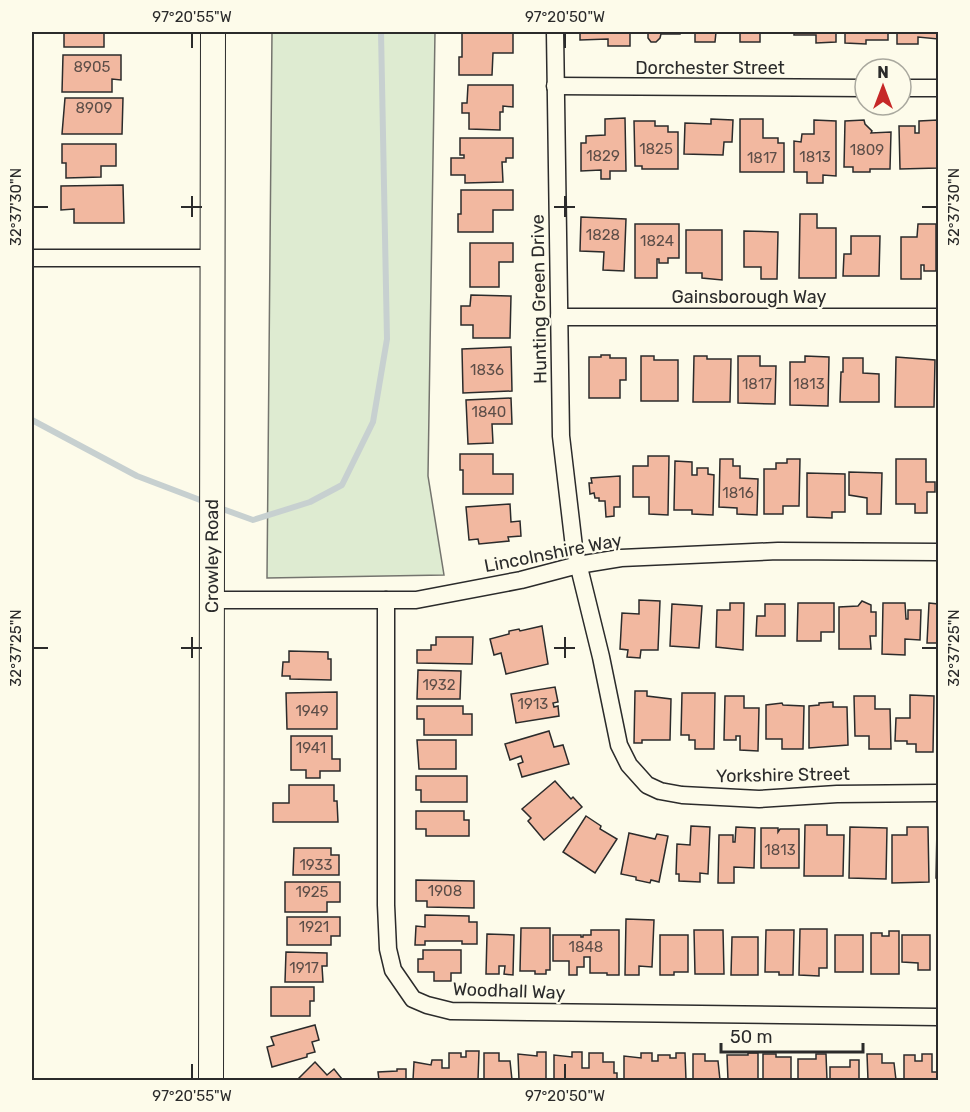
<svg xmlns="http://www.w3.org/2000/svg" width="970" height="1112" viewBox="0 0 970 1112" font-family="Rubik,sans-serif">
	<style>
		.green { fill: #deebd1; stroke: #74746e; stroke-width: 1.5 }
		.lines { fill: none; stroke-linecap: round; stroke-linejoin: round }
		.stream { stroke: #c7d0d0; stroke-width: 6 }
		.building { fill: #f2b8a0; stroke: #2b2b2b; stroke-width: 1.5 }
		.minor-casing { stroke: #2b2b2b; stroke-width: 19 }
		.secondary-casing { stroke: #2b2b2b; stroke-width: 26 }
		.minor { stroke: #fdfbea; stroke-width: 16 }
		.secondary { stroke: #fdfbea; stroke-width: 24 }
		.ticks { fill: none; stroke: #2b2b2b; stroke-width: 2 }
		.labels { text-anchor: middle; stroke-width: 4.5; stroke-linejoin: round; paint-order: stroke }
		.number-label { font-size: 15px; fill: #5d4e48 }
		.street-label { font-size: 18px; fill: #2b2b2b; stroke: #fdfbea }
		.neatline { fill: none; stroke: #2b2b2b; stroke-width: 2 }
		.ticks-label { font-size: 15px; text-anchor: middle; fill: #2b2b2b }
	</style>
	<rect width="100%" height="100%" fill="#fdfbea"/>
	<polygon class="green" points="272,32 435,32 428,476 444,575 267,578"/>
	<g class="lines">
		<g class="stream">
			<polyline points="32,420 137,476 208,503"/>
			<polyline points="217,507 253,520 310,502 342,485 373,422 387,339 381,32"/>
		</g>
	</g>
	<g class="building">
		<rect x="64" y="32" width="40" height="15"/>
		<polygon points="580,32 630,32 630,46 608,46 608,39 580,40"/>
		<polygon points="648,32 680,32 680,34 661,34 660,38 656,42 651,42 648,38"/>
		<polygon points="695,32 716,32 715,42 695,42"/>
		<rect x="740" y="32" width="20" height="10"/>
		<polygon points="794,32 836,32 836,42 816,43 816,35 794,35"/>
		<polygon points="845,32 888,32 888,40 866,40 866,44 845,43"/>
		<polygon points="897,32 938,32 938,39 918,37 918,44 897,44"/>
		<polygon points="462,33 513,33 513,53 493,53 492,75 459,75 459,57 462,57"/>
		<polygon points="63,55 121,55 121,80 112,79 112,92 62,92"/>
		<polygon points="468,85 513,85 513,107 503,106 503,112 500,112 500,130 469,129 469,113 462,113 462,103 467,103"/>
		<polygon points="65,98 123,98 122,134 62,134"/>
		<polygon points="625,118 626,171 610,171 610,179 601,179 601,170 581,171 581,143 586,143 586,136 605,135 605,119"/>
		<polygon points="711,119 733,120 732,142 724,142 723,155 684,154 685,123 711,124"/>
		<polygon points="740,119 763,119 763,138 778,138 778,143 784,143 784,172 740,172"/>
		<polygon points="814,120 836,121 836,176 823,175 823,183 807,183 807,172 794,172 794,141 801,142 802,134 814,134"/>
		<polygon points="864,120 865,124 872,131 871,133 891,132 890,169 870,169 870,172 853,172 853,167 844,167 845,121"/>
		<polygon points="938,120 938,168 900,169 899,126 915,126 915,133 919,133 919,121"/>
		<polygon points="634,121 655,121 655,126 668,126 668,132 678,132 678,169 642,169 642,166 635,166"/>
		<polygon points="460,138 513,138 513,158 506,158 506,162 502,162 503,182 465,183 465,175 451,175 451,158 464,158 464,155 460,155"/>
		<polygon points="62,144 116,144 116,166 101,166 101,177 66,178 66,163 62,163"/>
		<polygon points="123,185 124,223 74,223 74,209 61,210 61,186"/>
		<polygon points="461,190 513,190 513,210 493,210 493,232 458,232 458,214 461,214"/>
		<polygon points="800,214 817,214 817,228 836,228 836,278 799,278"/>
		<polygon points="581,217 626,219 624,271 603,270 604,252 580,251"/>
		<polygon points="635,224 679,224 679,258 668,258 668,263 659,263 659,259 657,259 657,278 635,278"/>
		<polygon points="918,224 936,224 936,271 924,271 924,265 921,265 921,279 901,279 901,237 917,237"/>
		<polygon points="686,230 722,230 722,280 702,278 702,273 686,273"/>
		<polygon points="744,231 778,232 777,279 761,279 761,267 744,267"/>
		<polygon points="851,236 880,236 879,276 843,276 844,254 851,254"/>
		<polygon points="470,243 513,243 513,262 499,262 499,287 470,287"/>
		<polygon points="471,295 511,296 510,338 473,338 473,325 461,325 461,306 470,306"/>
		<polygon points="511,347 512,391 463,393 462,349"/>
		<polygon points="601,355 610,355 610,358 626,358 626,380 620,380 620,398 589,398 589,357 601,357"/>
		<polygon points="641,356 654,356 654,360 678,360 678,401 641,401"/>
		<polygon points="694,356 707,356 707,359 731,359 730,402 693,402"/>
		<polygon points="738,356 760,356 760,366 776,366 775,404 738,403"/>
		<polygon points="805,356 829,357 828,406 790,405 790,362 805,362"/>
		<polygon points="896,357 935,360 934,407 895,407"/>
		<polygon points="843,358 863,358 863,373 879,374 879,402 840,402 841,372 843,372"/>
		<polygon points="511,398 512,424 492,424 493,443 468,444 466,400"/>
		<polygon points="460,454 493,454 493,474 513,474 513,494 463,494 463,470 460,470"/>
		<polygon points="648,456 669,456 668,515 649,514 649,497 633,497 633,466 648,466"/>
		<polygon points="720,459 733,459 733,466 740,466 740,478 758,479 757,515 737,514 737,508 719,507"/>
		<polygon points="787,459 800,459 799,506 783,506 783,514 764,514 764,469 776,469 776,463 787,463"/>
		<polygon points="896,459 926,459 926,482 935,482 935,492 927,492 927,513 915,513 915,504 896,504"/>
		<polygon points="675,461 692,462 692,475 697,475 697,468 708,468 708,474 714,475 713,515 692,514 692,510 674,510"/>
		<polygon points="849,472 882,473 881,514 867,514 867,498 849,495"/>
		<polygon points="807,473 845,474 845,512 832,512 832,518 807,517"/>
		<polygon points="620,476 620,507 614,507 614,516 606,517 605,501 599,501 599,498 595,498 594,493 590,494 589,483 592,483 591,478"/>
		<polygon points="510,504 511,522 520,521 521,536 508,537 509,541 479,544 478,539 469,540 466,507"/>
		<polygon points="639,600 660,601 658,650 641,650 640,658 627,657 628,650 620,649 622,613 639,614"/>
		<polygon points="862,601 871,605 871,612 876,612 876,636 870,636 871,649 839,649 839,607 858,606"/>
		<polygon points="730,603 744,603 743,650 716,647 717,610 730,610"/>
		<polygon points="798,603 834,603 834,632 821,632 821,641 797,641"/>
		<polygon points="883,603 905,603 906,619 908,619 908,610 921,610 920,640 905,639 905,655 882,654"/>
		<polygon points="929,603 938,604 938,643 927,643"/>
		<polygon points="672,604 702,606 699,648 670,646"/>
		<polygon points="765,604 785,604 785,636 756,636 757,616 765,616"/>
		<polygon points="542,626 548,664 506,674 501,653 494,655 490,639 509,634 509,631 519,629 520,631"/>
		<polygon points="436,637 473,637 472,664 417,663 417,650 431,650 431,645 436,645"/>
		<polygon points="289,651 328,652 328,659 331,659 331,680 290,679 290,676 282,676 283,662 289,662"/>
		<polygon points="418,670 461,671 460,699 417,699"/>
		<polygon points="555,687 558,702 553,703 554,707 558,706 559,716 516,723 511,694"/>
		<polygon points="635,691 647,691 647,696 671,699 670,740 642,740 642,743 634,743"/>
		<polygon points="337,692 337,729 287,729 286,693"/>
		<polygon points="682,693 715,693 714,749 695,749 695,740 689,740 689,735 681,735"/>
		<polygon points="910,695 934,696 933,752 916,752 916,744 907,744 907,741 895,741 896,718 910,718"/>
		<polygon points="725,696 744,696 744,708 759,708 758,751 740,750 740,736 736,736 736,740 724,740"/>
		<polygon points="854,696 875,696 875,709 890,709 891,749 869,749 869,736 855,736"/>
		<polygon points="833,702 833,707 847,707 848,745 809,748 809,706 819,705 819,703"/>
		<polygon points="782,703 783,705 804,706 803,749 782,749 782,739 766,739 766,705"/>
		<polygon points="417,706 463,706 463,714 472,714 472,735 424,735 424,719 417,719"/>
		<polygon points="549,731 554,747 563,745 569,764 522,777 518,764 523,762 521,756 510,760 505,744"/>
		<polygon points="291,736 332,736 332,759 340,759 340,771 320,771 320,778 306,778 306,770 291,770"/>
		<polygon points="417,740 456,740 456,769 419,769"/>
		<polygon points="416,776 467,776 467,802 421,802 421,790 416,790"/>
		<polygon points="555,781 571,799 573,797 582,807 544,840 528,821 531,818 522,809"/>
		<polygon points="289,785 334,785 334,801 337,801 338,822 273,822 273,803 289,803"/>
		<polygon points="416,811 464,811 464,820 469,820 469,836 426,836 426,829 416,829"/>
		<polygon points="586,816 601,826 600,829 617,839 595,873 563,852"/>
		<polygon points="805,825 827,825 827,835 844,835 843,876 804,876"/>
		<polygon points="691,826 710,827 708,874 700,873 700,882 679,881 679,874 676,874 677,844 690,845"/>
		<polygon points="736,827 755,828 754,868 734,867 734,883 718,883 719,835 733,835 733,842 735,842"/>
		<polygon points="850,827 887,828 886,879 849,878"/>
		<polygon points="907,827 928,827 929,882 892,883 892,835 907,835"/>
		<polygon points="937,827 938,827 938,878 936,878"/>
		<polygon points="761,828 778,828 778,832 780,829 799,829 799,868 761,868"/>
		<polygon points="629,833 655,839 657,834 668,836 659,882 651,880 650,883 636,880 636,877 621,874"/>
		<polygon points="294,848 331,848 331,855 339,855 339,875 293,875"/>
		<polygon points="416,880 474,881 474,908 427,907 427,901 416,901"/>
		<polygon points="285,882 340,882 340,902 327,902 327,912 285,912"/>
		<polygon points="425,915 469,916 469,922 477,922 477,944 462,944 462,941 425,941 425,945 415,945 416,926 425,927"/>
		<polygon points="287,917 340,917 340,936 331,936 331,945 287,945"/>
		<polygon points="626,919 654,920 652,967 639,966 639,975 625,975"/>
		<polygon points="521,928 550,928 550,970 546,970 546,974 535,974 535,971 520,971"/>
		<polygon points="800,929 827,929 827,968 819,968 819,976 799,975"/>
		<polygon points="591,930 619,930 619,975 607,975 607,973 590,973 590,957 584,957 584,967 577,967 577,975 569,975 569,961 553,961 553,935 581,935 581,937 583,937 583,935 591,935"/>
		<polygon points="694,930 723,930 724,974 695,974"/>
		<polygon points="766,930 794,930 793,975 779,975 779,972 765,972"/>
		<polygon points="889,931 899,931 899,974 871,974 871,933 882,933 882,936 889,936"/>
		<polygon points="487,934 514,935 513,975 504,974 505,966 499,966 499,974 486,974"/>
		<polygon points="660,935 688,935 688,972 674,972 674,975 660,975"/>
		<rect x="835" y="935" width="28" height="37"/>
		<polygon points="902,935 930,935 930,970 918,970 918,963 902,962"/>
		<polygon points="732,937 758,937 758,975 731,975"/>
		<polygon points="423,950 461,950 461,973 451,973 451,981 434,981 434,972 418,972 418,959 423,959"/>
		<polygon points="286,952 327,953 327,966 322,966 323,982 285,982"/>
		<polygon points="271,987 314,987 314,1001 310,1001 310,1016 271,1016"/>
		<polygon points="315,1025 319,1040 312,1042 315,1052 307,1054 307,1057 272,1067 267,1047 274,1045 271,1037"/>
		<polygon points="466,1051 479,1051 478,1080 413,1080 414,1062 431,1065 432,1060 442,1060 442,1068 449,1068 449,1053 461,1053 461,1057 466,1057"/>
		<polygon points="537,1052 546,1052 546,1080 519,1080 518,1054 537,1056"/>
		<polygon points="572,1052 582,1052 582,1068 589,1068 589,1053 603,1053 603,1062 614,1062 614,1073 617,1073 617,1080 554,1080 554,1055 572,1057"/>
		<polygon points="484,1053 499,1053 499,1061 510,1061 512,1080 484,1080"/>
		<polygon points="641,1053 652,1053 652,1061 658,1061 658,1055 670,1055 670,1058 676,1058 676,1053 685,1053 686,1080 624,1080 624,1056 641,1058"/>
		<polygon points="748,1053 758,1053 758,1080 728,1080 727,1055 748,1055"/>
		<polygon points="693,1054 705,1054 705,1061 718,1061 720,1080 693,1080"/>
		<polygon points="763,1054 776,1054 776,1057 791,1057 791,1080 763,1080"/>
		<polygon points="816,1054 826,1054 827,1080 798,1080 798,1059 816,1059"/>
		<polygon points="867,1054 882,1054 882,1063 894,1063 896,1080 868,1080"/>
		<polygon points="922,1054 932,1054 932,1072 938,1072 938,1057 938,1080 904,1080 904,1055 915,1055 915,1061 922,1061"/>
		<polygon points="850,1060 859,1060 859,1080 830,1080 830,1067 850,1067"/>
		<polygon points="315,1062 327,1075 334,1069 342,1079 340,1080 297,1080"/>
		<polygon points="397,1069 406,1069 406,1080 379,1080 378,1072 397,1071"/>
	</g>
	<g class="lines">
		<defs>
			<g id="minor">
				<polyline points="555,32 561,436 574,547 601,657 619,745 629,765 647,785 660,791 682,795 759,799 837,794 938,793"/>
				<polyline points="555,86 865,88"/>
				<polyline points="901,88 938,88"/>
				<polyline points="32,258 213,258"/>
				<polyline points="559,317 938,317"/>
				<polyline points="213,600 416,600 521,580 578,565 621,558 778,551 938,552"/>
				<polyline points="386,600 386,905 388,949 393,970 413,999 427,1005 451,1011 938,1017"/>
			</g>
			<g id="secondary">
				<path id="s1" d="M211 1080 213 32"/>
			</g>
		</defs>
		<use href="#minor" class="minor-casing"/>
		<use href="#secondary" class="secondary-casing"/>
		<use href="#minor" class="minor"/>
		<use href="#secondary" class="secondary"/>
	</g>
	<path class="ticks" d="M192 33V48M565 33V48M192 196V217M565 196V217M33 207H48M181 207H202M554 207H575M922 207H937M192 637V658M565 637V658M33 648H48M181 648H202M554 648H575M922 648H937M192 1064V1079M565 1064V1079"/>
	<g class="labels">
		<g class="number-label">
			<text x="92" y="72">8905</text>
			<text x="94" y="113">8909</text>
			<text x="656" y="154">1825</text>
			<text x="867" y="155">1809</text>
			<text x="603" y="161">1829</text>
			<text x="815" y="162">1813</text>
			<text x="762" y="163">1817</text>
			<text x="603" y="240">1828</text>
			<text x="657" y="246">1824</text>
			<text x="487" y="375">1836</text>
			<text x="757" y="389">1817</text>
			<text x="809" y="389">1813</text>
			<text x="489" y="417">1840</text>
			<text x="738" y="498">1816</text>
			<text x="439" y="690">1932</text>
			<text x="533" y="709">1913</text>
			<text x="312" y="716">1949</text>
			<text x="311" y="753">1941</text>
			<text x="780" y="855">1813</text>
			<text x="316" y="870">1933</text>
			<text x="445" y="896">1908</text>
			<text x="312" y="897">1925</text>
			<text x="314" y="932">1921</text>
			<text x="586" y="952">1848</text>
			<text x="304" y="973">1917</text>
		</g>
		<g class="street-label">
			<text x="710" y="74">Dorchester Street</text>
			<text x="749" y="303">Gainsborough Way</text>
			<text transform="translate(539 299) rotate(-91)" y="6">Hunting Green Drive</text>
			<text transform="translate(553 553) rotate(-11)" y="6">Lincolnshire Way</text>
			<text dy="6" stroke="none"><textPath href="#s1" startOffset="524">Crowley Road</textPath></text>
			<text transform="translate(783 775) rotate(-1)" y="6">Yorkshire Street</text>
			<text transform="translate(509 991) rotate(2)" y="6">Woodhall Way</text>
		</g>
	</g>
	<rect width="970" height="1112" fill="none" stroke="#fdfbea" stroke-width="66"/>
	<g transform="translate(883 87)"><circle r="28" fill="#fdfbea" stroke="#a9a89e" stroke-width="1.5"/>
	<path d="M0-4.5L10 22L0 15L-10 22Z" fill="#c62828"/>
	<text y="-9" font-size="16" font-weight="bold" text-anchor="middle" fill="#2b2b2b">N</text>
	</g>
	<path d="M721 1043v9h142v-9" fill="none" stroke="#2b2b2b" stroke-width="3"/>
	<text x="730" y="1043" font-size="18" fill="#2b2b2b" stroke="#fdfbea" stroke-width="4.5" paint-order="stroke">50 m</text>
	<rect x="33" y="33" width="904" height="1046" class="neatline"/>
	<g class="ticks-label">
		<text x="192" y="22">97°20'55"W</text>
		<text x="565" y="22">97°20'50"W</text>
		<text transform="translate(16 207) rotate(-90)" y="5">32°37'30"N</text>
		<text transform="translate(954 207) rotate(-90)" y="5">32°37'30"N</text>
		<text transform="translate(16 648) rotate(-90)" y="5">32°37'25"N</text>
		<text transform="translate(954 648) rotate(-90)" y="5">32°37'25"N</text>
		<text x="192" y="1101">97°20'55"W</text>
		<text x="565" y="1101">97°20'50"W</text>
	</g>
</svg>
